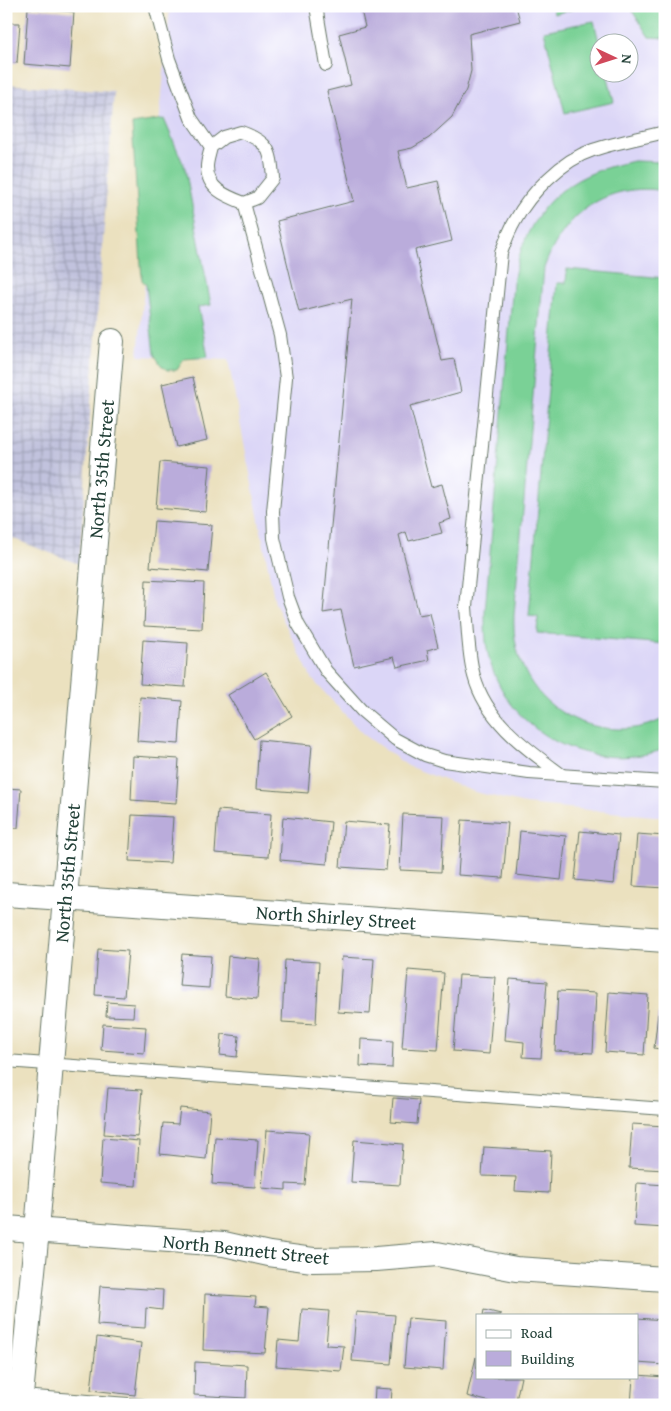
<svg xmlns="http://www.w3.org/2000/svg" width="671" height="1411" viewBox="0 0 671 1411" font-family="'Gentium Book Plus',serif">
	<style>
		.built { fill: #dbd6f7; fill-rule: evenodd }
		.industrial { fill: url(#industrial-grid) }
		.grass { fill: #7ad196; stroke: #4c8765 }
		.building { fill: #baacdb }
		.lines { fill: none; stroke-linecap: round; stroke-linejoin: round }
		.lane-casing { stroke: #667665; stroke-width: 14 }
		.street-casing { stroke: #667665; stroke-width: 26 }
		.lane { stroke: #fff; stroke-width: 12 }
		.street { stroke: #fff; stroke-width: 24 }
		.labels { text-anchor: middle; stroke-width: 4; stroke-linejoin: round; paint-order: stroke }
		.street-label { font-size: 19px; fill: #1f3d34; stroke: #fff }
	</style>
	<defs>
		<pattern id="industrial-grid" width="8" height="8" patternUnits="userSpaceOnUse" patternTransform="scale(1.25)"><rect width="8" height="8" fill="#c1c2dd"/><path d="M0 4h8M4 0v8" fill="none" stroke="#9c9fb4"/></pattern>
	</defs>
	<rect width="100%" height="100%" fill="#fff"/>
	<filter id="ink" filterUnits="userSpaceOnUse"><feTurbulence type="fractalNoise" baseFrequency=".02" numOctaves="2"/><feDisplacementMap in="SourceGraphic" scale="10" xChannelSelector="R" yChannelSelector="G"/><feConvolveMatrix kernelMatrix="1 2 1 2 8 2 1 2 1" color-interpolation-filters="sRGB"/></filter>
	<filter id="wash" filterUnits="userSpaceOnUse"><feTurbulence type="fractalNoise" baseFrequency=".0096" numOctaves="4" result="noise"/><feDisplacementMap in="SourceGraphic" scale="20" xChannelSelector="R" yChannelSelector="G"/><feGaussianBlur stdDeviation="1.12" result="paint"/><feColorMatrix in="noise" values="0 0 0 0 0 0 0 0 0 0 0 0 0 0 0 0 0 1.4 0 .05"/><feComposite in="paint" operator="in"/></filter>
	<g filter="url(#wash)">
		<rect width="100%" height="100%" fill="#ebe1bf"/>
		<path class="built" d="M170 6H665V817L525 804 475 792 408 766 363 734 312 679 275 603 228 360 138 356ZM598 42H628V72H598Z"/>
		<polygon class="industrial" points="6,84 114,92 79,564 6,536"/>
		<g class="grass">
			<polygon points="552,6 585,6 554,14"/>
			<polygon points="629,6 665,6 665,38 649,37"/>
			<polygon points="594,21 599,42 598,72 607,73 614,102 565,113 544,31"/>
			<polygon points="164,119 185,168 211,305 198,307 208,357 184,359 177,370 167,370 161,365 154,354 146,285 142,280 132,124"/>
			<path d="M634 161 665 162V191C606 181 563 215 544 268L514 615C513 637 517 658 528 677 554 724 618 743 665 718V749C589 775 507 734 488 654 485 641 485 626 485 612L513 283C525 211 563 174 634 161Z"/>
			<polygon points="567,269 665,278 665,644 537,633 538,617 529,616 557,283 566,283"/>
		</g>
		<g id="blocks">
			<g class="building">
				<polygon points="360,6 516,6 520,21 469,34 471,71 466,90 452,117 429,138 412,148 398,151 407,188 438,181 452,241 415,250 442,361 454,359 461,392 410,406 431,487 442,484 451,519 439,523 442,533 409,541 406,532 399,535 419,615 430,613 438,647 427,650 429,660 397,667 394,657 354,666 341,610 323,613 352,299 299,312 277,221 354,201 327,91 351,85 339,34 365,27"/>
				<polygon points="28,8 74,12 70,68 24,64"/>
				<polygon points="6,23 20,23 17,63 6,62"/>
				<polygon points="193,377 207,440 176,447 162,384"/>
				<polygon points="160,462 210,466 206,512 156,508"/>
				<polygon points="154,521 212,525 208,572 150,567"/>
				<polygon points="146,580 204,583 202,629 144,626"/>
				<polygon points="143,640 188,643 185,687 140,684"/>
				<polygon points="266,672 292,716 254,739 228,695"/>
				<polygon points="140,697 182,701 179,744 137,741"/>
				<polygon points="259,740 312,745 308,793 256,789"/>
				<polygon points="133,756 179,759 176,803 131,800"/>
				<polygon points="6,788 21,789 18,828 6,827"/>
				<polygon points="218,810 271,814 268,857 215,853"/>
				<polygon points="403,814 444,816 441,872 400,870"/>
				<polygon points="132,815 173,817 170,863 129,861"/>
				<polygon points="283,817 331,822 327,864 280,860"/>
				<polygon points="462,820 508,823 503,878 458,875"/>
				<polygon points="344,821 390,825 386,870 340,867"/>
				<polygon points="520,831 566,836 561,880 516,875"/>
				<polygon points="580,831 619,835 614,884 575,880"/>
				<polygon points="637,834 665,836 665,888 633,886"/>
				<polygon points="6,942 9,942 8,964 6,964"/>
				<polygon points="98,949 128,951 124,997 95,995"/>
				<polygon points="182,954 211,956 209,988 179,986"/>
				<polygon points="228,956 260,959 257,999 225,996"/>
				<polygon points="342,957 374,959 370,1014 338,1012"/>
				<polygon points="285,960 319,962 316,1024 282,1022"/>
				<polygon points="408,970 444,973 438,1050 402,1048"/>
				<polygon points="459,975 495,977 489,1054 453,1051"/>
				<polygon points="510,979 547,982 541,1058 523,1057 524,1042 505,1040"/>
				<polygon points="558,991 596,993 593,1053 555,1051"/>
				<polygon points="609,992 648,995 644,1055 605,1052"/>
				<polygon points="107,1002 134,1004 133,1017 106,1016"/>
				<polygon points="658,1014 665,1015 665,1050 654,1048"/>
				<polygon points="103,1024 146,1027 144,1053 101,1050"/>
				<polygon points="222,1034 239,1036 237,1057 220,1055"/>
				<polygon points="361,1039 393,1041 392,1068 360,1066"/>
				<polygon points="108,1088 142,1090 138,1137 104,1134"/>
				<polygon points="393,1098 419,1100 417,1124 391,1122"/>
				<polygon points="180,1108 210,1111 206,1159 160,1154 163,1123 178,1124"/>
				<polygon points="632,1124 665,1126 665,1170 629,1168"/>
				<polygon points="267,1130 309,1133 305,1185 286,1184 286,1190 262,1188"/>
				<polygon points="215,1137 258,1140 255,1187 212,1184"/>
				<polygon points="103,1138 139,1141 136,1186 100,1183"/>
				<polygon points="354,1140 403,1144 400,1185 351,1182"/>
				<polygon points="484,1147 551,1151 549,1193 515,1191 516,1177 482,1176"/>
				<polygon points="637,1183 665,1185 665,1228 634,1226"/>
				<polygon points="100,1286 163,1290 162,1310 146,1308 145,1328 97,1325"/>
				<polygon points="205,1294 256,1297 255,1306 269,1307 265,1353 203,1350"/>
				<polygon points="302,1309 329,1311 326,1345 344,1346 341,1371 276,1366 278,1340 299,1342"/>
				<polygon points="484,1310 501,1314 501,1315 483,1315"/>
				<polygon points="356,1312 395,1315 391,1364 352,1361"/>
				<polygon points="408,1318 446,1321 443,1370 404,1367"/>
				<polygon points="637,1318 665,1320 665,1365 637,1363"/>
				<polygon points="97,1337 141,1343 135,1395 91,1390"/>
				<polygon points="476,1357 477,1377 521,1377 515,1405 503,1405 467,1396"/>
				<polygon points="195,1362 247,1365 246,1398 194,1395"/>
				<polygon points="637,1375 665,1377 665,1405 631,1405 633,1377 637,1377"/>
				<polygon points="375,1388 392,1389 391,1405 374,1405"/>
			</g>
		</g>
	</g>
	<g filter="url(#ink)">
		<use href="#blocks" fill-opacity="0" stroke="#667665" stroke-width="1"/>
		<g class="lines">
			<defs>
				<g id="lane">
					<polyline points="155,6 169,59 191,118 211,147"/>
					<polyline points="316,6 326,65"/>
					<path d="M241 132C269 142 271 150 273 178L257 198 244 203C226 196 207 189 207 167 207 160 210 153 211 147L224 137Z"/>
					<polyline points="244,203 280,335 286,378 273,511 274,538 288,597 298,624 326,671 362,711 395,739 425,755 444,761 529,773 665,782"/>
					<path d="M562 775C527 749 486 721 474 676 468 654 468 630 466 607L501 253C505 242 509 231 515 221 530 193 562 160 593 150 617 142 641 138 665 132"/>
					<polyline points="6,1061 665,1109"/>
					<polyline points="21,1396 142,1405"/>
				</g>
				<g id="street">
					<polyline points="6,894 665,940"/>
					<polyline points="6,1228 224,1244 269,1254 313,1260 376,1259 437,1254 516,1269 665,1279"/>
					<polyline points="20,1405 37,1230 112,341"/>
				</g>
			</defs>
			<use href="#lane" class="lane-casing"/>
			<use href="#street" class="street-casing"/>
			<use href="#lane" class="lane"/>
			<use href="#street" class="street"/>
		</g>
	</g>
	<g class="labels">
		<g class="street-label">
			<text transform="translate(101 469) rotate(-85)" y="7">North 35th Street</text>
			<text transform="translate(67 873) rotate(-85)" y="7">North 35th Street</text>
			<text transform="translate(336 917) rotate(4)" y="7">North Shirley Street</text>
			<text transform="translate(246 1249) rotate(6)" y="7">North Bennett Street</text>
		</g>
	</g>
	<rect width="671" height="1411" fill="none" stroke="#fff" stroke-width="25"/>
	<rect x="476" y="1314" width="162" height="65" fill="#ffffff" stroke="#a5b1ae"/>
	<rect x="486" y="1330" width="25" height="8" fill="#ffffff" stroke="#a5b1ae"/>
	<text x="521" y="1338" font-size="15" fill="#1f3d34">Road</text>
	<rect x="486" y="1351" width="25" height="15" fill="#baacdb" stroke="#a5b1ae"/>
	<text x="521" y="1364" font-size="15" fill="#1f3d34">Building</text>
	<g transform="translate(614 58) rotate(94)"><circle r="24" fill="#ffffff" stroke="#a5b1ae"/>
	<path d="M0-4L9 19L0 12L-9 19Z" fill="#d1495b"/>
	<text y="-8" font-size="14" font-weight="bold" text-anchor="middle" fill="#1f3d34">N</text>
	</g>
</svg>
